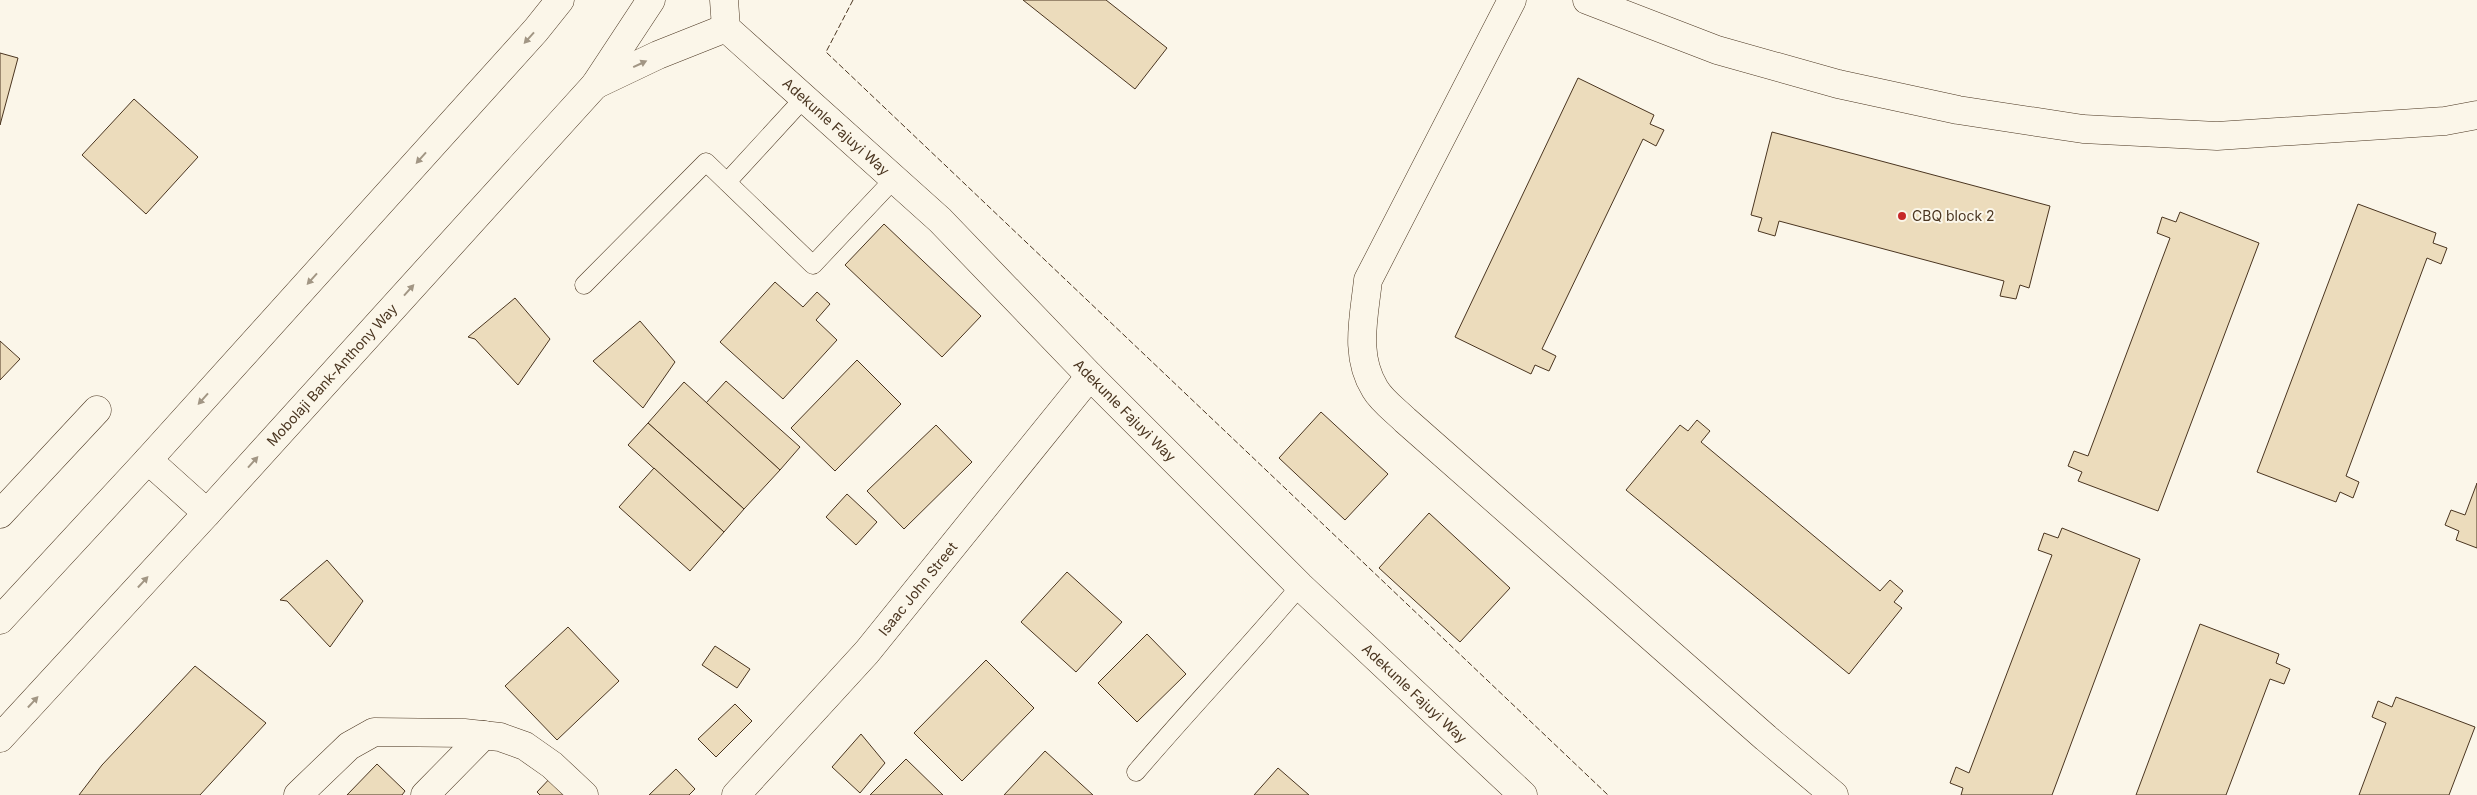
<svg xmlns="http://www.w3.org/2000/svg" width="2477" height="795" viewBox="0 0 2477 795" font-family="Inter,sans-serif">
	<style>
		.building { fill: #ecdcbc; stroke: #4a3520 }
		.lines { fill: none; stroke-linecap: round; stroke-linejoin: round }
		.service-casing { stroke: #4a3520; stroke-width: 19 }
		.minor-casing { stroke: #4a3520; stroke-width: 29 }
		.tertiary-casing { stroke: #4a3520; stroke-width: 29 }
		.primary-casing { stroke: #4a3520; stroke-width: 29 }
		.service { stroke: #fbf6e9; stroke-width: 18 }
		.minor { stroke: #fbf6e9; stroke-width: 28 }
		.tertiary { stroke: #fbf6e9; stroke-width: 28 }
		.primary { stroke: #fbf6e9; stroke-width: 28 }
		.fence { stroke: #4a3520; stroke-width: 1; stroke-dasharray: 6 2.5; stroke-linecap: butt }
		.oneway { fill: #a29684 }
		.poi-dot { fill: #c62828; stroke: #fbf6e9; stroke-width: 2 }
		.labels { text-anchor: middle; stroke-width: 4; stroke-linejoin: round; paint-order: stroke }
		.street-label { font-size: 14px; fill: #4a3520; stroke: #fbf6e9 }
		.poi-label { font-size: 14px; fill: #4a3520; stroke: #fbf6e9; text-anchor: start }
	</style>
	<rect width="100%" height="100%" fill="#fbf6e9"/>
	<g class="building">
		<polygon points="1023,0 1106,0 1167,48 1135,89"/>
		<polygon points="0,53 18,58 0,125"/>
		<polygon points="1578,78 1654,115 1650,124 1664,130 1656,146 1643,139 1542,349 1556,356 1549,371 1535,365 1531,374 1455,337"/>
		<polygon points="134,99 198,157 146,214 82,155"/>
		<polygon points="1772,132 2050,206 2029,288 2020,285 2016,299 2000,296 2004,281 1779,221 1775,236 1758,231 1762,218 1751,215"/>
		<polygon points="2358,204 2436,233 2433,243 2447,248 2441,264 2427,258 2346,476 2359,482 2353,498 2340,492 2336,502 2257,472"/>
		<polygon points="2180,212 2259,243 2158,511 2078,481 2082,472 2068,466 2074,451 2088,456 2170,238 2157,233 2162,217 2176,222"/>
		<polygon points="884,224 981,316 942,357 845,265"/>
		<polygon points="775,282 803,307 817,292 830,304 816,320 837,340 783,399 720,342"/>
		<polygon points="515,298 550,339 518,385 475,339 468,337"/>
		<polygon points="640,321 675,362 643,408 593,361"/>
		<polygon points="0,341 20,359 0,380"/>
		<polygon points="857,360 901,404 835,471 791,428"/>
		<polygon points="726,381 800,447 780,470 706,403"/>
		<polygon points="684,382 780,470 744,509 648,423"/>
		<polygon points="1321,412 1388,474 1345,520 1279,458"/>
		<polygon points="1697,420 1710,431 1701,442 1880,591 1890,580 1903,591 1894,602 1902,608 1849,674 1626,490 1680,425 1688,431"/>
		<polygon points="648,423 744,509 724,532 628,445"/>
		<polygon points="936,425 972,462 904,529 867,491"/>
		<polygon points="654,468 724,532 690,571 619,507"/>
		<polygon points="2477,483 2477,548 2456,540 2459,531 2445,525 2451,510 2465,515"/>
		<polygon points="847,494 877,522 856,545 826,517"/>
		<polygon points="1429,513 1510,588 1460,642 1379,568"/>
		<polygon points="2062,528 2140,559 2052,795 1961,795 1963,788 1950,783 1956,767 1969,773 2052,555 2038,550 2044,533 2058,538"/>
		<polygon points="327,560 363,601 330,647 287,601 280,600"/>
		<polygon points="1067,572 1122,622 1076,672 1021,622"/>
		<polygon points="2200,624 2279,654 2276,663 2290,669 2284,684 2270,679 2226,795 2136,795"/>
		<polygon points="568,627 619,681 557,740 505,686"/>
		<polygon points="1147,634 1186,674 1137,722 1098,683"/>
		<polygon points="715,646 750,669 737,688 702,665"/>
		<polygon points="986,660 1034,708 962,781 914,733"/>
		<polygon points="195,666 266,723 200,795 79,795 102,765"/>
		<polygon points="2396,697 2475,727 2449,795 2359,795 2386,723 2372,717 2378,701 2392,707"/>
		<polygon points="735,704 752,721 716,757 698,739"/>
		<polygon points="861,734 885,763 860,793 832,767"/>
		<polygon points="1045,751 1093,795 1004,795"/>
		<polygon points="906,759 943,795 870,795"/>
		<polygon points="377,764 405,791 402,795 347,795"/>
		<polygon points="1278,768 1309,795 1254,795"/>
		<polygon points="676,769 695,789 689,795 649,795"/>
		<polygon points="555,773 579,795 540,795 537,792"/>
	</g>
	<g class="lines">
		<defs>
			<g id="service">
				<polyline points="727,182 805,97"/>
				<polyline points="584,285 706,162 813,265 894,179"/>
				<path d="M1136 772C1190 709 1247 649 1300 586"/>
			</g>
			<g id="minor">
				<path d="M1512 0 1368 280C1364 318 1354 355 1375 389 1382 401 1396 411 1405 420L1766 738 1834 795"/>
				<polyline points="0,514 97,410"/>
				<polyline points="298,795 349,746 374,732 464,733 500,737 525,746 552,765 584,795"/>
				<polyline points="425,795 484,735"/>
				<path id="s1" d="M736 795 867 652 1090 376"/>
			</g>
			<g id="tertiary">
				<path id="s2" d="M724 0 726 28 940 220 1090 376 1300 586 1523 795"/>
				<polyline points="1587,0 1717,50 1838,84 1958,110 2083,129 2217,136 2445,121 2477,115"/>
				<polyline points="595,85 658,55 726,28"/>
			</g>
			<g id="primary">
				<polyline points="148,460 207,513"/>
				<polyline points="0,620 148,460 536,30 560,0"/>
				<path id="s3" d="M0 738 207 513 595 85 651 0"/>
			</g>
		</defs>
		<use href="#service" class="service-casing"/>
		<use href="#minor" class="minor-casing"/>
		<use href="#tertiary" class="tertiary-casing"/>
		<use href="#primary" class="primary-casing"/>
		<use href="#service" class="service"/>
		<use href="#minor" class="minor"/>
		<use href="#tertiary" class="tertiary"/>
		<use href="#primary" class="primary"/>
		<polyline class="fence" points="853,0 826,52 1608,795"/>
	</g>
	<defs><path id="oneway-solid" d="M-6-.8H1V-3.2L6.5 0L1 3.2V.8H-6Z" transform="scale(1.25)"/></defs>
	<g class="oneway">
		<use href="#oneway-solid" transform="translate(529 38) rotate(132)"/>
		<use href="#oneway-solid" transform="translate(640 64) rotate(-25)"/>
		<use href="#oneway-solid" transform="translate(421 158) rotate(132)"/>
		<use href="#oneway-solid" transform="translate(312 279) rotate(132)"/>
		<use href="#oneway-solid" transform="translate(409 290) rotate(-48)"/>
		<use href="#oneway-solid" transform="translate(203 399) rotate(132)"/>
		<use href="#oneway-solid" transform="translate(253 462) rotate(-48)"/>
		<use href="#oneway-solid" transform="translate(143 582) rotate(-47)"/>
		<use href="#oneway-solid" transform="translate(33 702) rotate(-47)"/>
	</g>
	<circle class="poi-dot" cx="1902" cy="216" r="5"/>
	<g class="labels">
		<g class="street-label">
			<text dy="5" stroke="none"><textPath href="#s2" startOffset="176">Adekunle Fajuyi Way</textPath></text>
			<text dy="5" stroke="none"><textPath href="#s3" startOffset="492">Mobolaji Bank-Anthony Way</textPath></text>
			<text dy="5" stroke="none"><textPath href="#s2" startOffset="581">Adekunle Fajuyi Way</textPath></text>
			<text dy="5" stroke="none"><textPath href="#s1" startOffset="275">Isaac John Street</textPath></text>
			<text dy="5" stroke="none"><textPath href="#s2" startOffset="986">Adekunle Fajuyi Way</textPath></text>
		</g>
		<g class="poi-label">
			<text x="1912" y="221">CBQ block 2</text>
		</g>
	</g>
</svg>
